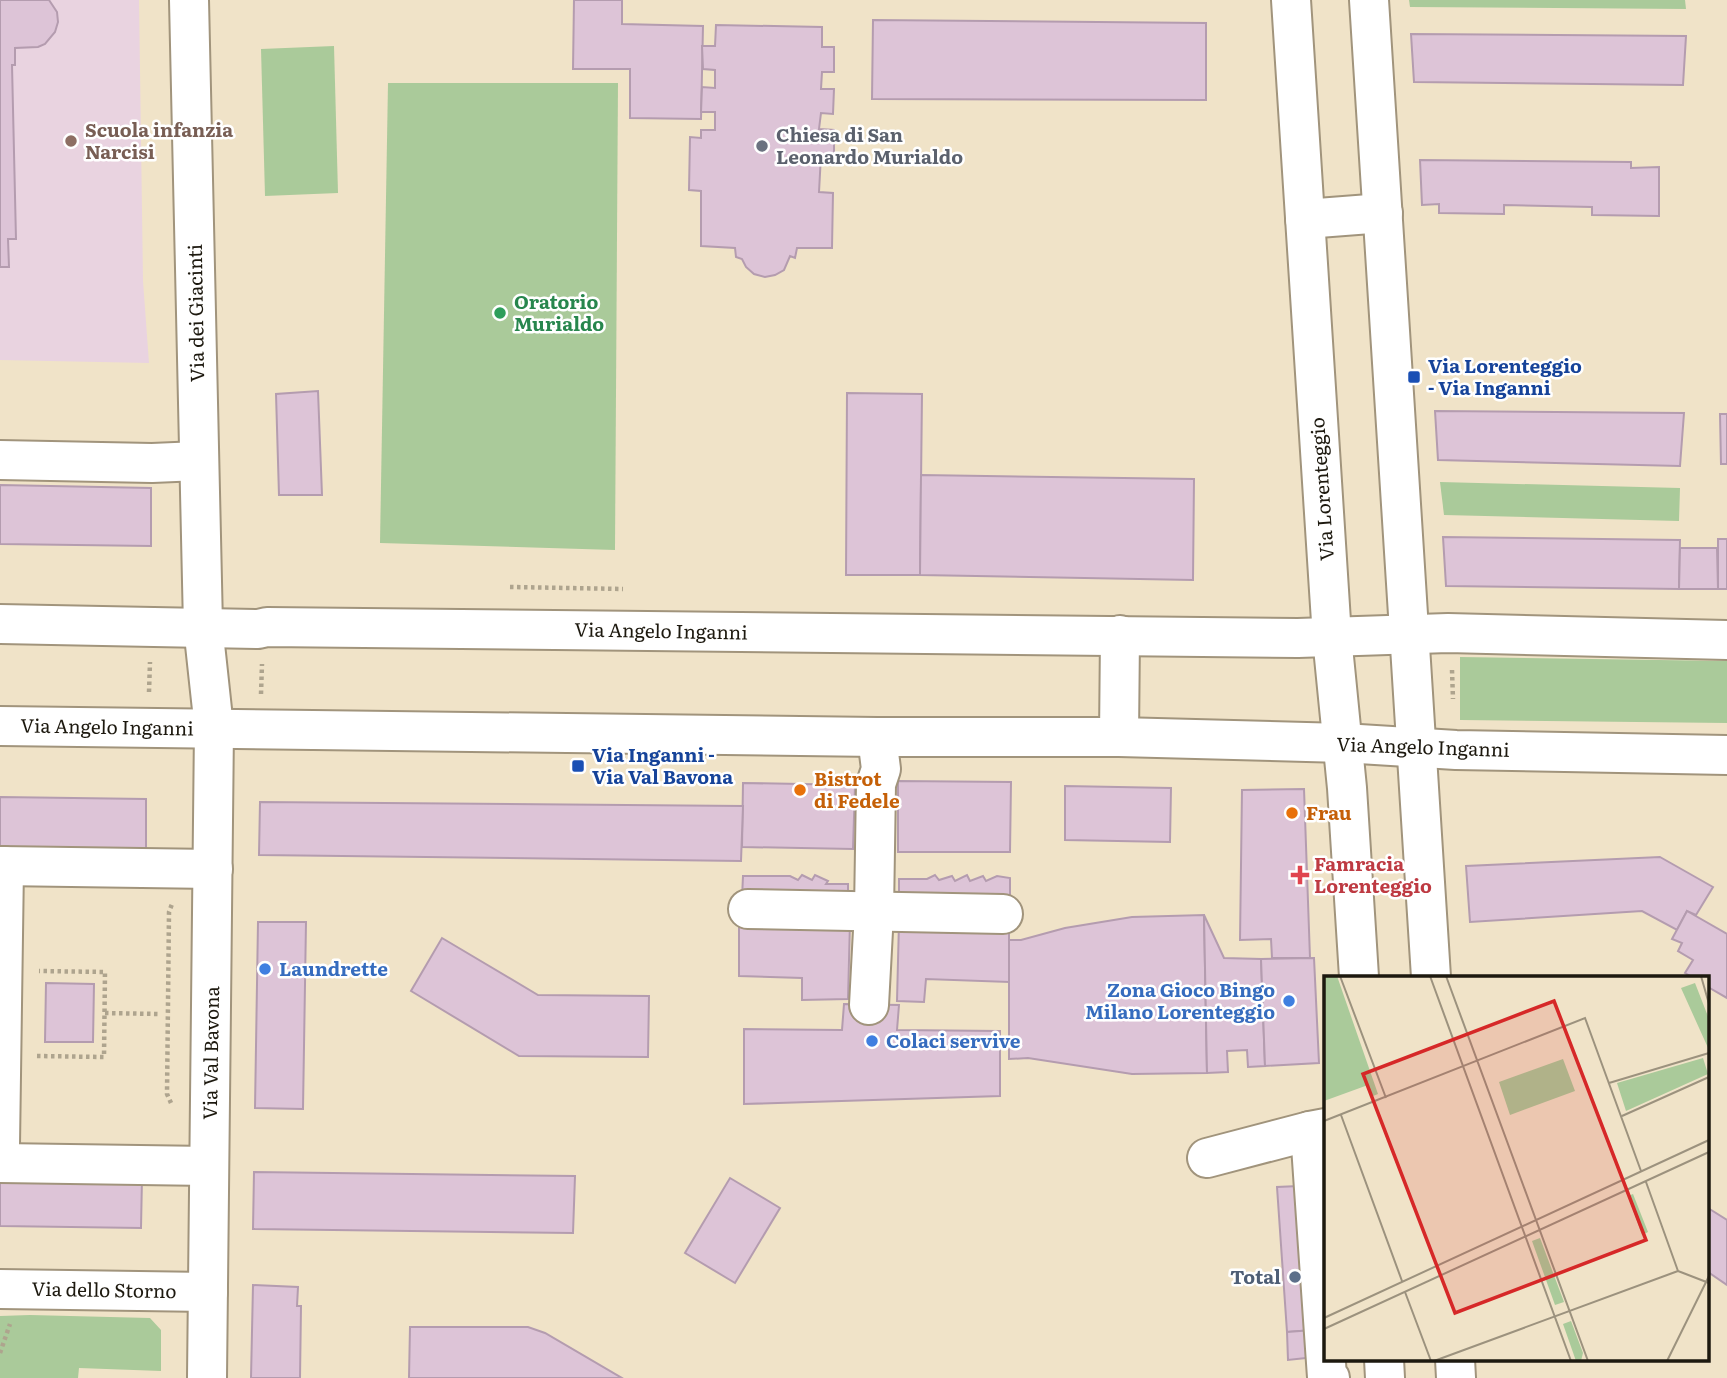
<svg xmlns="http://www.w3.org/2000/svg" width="1727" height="1378" viewBox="0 0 1727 1378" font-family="Literata,serif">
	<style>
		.education { fill: #e9d3e0 }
		.green { fill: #aaca9a }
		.building { fill: #ddc4d7; stroke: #b49caf; stroke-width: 2 }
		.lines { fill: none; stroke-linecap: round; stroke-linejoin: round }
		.minor-casing { stroke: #a1947c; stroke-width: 42 }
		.major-casing { stroke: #a1947c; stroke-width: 42 }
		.path { stroke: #aea48e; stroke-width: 4.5; stroke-dasharray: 3.5 3.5; stroke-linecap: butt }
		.minor { stroke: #fff; stroke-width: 38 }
		.major { stroke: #fff; stroke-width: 38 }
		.education-dot { fill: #8d6e63; stroke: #fff; stroke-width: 2.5 }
		.worship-dot { fill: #6b7280; stroke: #fff; stroke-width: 2.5 }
		.leisure-dot { fill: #2e9e5b; stroke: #fff; stroke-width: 2.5 }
		.transit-dot { fill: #1a4fb4; stroke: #fff; stroke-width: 2.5 }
		.food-dot { fill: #e8710a; stroke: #fff; stroke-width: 2.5 }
		.health-dot { fill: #e0444e; stroke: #fff; stroke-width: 2.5 }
		.shop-dot { fill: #3f7fe0; stroke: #fff; stroke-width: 2.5 }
		.service-dot { fill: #5c6f8a; stroke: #fff; stroke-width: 2.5 }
		.labels { text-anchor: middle; stroke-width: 5; stroke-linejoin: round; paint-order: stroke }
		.education-label { font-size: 19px; font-weight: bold; fill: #785e54; stroke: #fff; text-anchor: start }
		.worship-label { font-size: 19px; font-weight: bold; fill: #5b616d; stroke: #fff; text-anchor: start }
		.leisure-label { font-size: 19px; font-weight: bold; fill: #27864d; stroke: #fff; text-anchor: start }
		.street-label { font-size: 19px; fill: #1d190f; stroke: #fff }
		.transit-label { font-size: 19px; font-weight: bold; fill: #164399; stroke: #fff; text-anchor: start }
		.food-label { font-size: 19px; font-weight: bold; fill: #c56008; stroke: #fff; text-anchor: start }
		.health-label { font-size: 19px; font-weight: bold; fill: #be3a42; stroke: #fff; text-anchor: start }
		.shop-label { font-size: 19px; font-weight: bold; fill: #366cbe; stroke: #fff; text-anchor: start }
		.service-label { font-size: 19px; font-weight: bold; fill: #4e5e75; stroke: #fff; text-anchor: end }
		.inset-road { fill: none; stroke: #9c927e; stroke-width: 2 }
		.view { fill: #d62828; fill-opacity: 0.15; stroke: #d62828; stroke-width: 3.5 }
		.inset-edge { fill: none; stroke: #1d190f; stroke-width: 3.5 }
	</style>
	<rect width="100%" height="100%" fill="#f0e3c8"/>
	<polygon class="education" points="0,0 139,0 143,281 149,363 0,360"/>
	<g class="green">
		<polygon points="1409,0 1685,0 1686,9 1410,7"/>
		<polygon points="334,46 338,193 265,196 261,49"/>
		<polygon points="388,83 618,83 615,550 380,543"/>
		<polygon points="1440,482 1680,488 1679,521 1444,515"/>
		<polygon points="1460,657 1727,661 1727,723 1460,720"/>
		<polygon points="30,1315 150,1318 161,1330 161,1371 79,1368 78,1378 0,1378 0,1316"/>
	</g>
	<g class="building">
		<polygon points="0,0 49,0 57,12 58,22 55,32 45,44 38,47 15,48 15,65 12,65 16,239 8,239 9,267 0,267"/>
		<polygon points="574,0 622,0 622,24 703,26 701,119 630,118 630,69 573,69"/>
		<polygon points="873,20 1206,23 1206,100 872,99"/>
		<polygon points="716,25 822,27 822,47 834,47 834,72 822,72 821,89 834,89 833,114 821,113 819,129 834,130 834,155 821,155 819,192 833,193 832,248 797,248 795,258 790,256 784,270 775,275 765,277 754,274 746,267 742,259 736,257 735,248 701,246 701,191 689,190 690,137 701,138 701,130 715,130 715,112 701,112 702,87 715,88 715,70 703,69 702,46 715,46"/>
		<polygon points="1411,34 1686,36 1683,85 1414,82"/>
		<polygon points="1420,160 1631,162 1631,168 1659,167 1659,216 1592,215 1592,207 1504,205 1504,214 1439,213 1439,204 1422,205"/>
		<polygon points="318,391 322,495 279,495 276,394"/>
		<polygon points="847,393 922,394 920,575 846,575"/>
		<polygon points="1435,411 1684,413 1680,466 1438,460"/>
		<polygon points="1720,414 1727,414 1727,464 1721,464"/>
		<polygon points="921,475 1194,479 1193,580 920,575"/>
		<polygon points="0,485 151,488 151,546 0,544"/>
		<polygon points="1443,537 1680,540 1679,589 1446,586"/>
		<rect x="1718" y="539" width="9" height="50"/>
		<polygon points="1680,548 1717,548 1718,589 1679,589"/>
		<polygon points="898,781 1011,782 1010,852 898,852"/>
		<polygon points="743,783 855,785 853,849 742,847"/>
		<polygon points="1065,786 1171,788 1170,842 1065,840"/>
		<polygon points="1304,789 1310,958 1272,958 1271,939 1240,940 1242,790"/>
		<polygon points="0,797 146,799 146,852 0,851"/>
		<polygon points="260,802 743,806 741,861 259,855"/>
		<polygon points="1660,857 1713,887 1696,915 1687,911 1677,930 1642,911 1470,922 1466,866"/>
		<polygon points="802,875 812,880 815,875 828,881 826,884 848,884 848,901 742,898 743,876 790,876 798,880"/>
		<polygon points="935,875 939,880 952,876 955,881 967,875 970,881 983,876 986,881 997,876 1010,878 1010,904 899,901 899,879 927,879"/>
		<polygon points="1687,911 1727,934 1727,998 1708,987 1708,977 1692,977 1685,973 1693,960 1678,951 1682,943 1672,939"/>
		<polygon points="1204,915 1207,1073 1132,1074 1028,1058 1009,1059 1009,940 1021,940 1065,928 1132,917"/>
		<polygon points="1204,915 1224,958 1261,959 1265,1066 1248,1067 1247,1050 1227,1051 1228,1072 1207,1073"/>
		<polygon points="739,918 850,922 848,999 802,1000 802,978 739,976"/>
		<polygon points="258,922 306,922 303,1109 255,1108"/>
		<polygon points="899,922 1009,923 1009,982 926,979 924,1002 897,1001"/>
		<polygon points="442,938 538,995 649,996 648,1057 519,1056 411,991"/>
		<polygon points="1314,958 1319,1063 1265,1066 1261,959"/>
		<polygon points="46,983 94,984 93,1042 45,1042"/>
		<polygon points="844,1004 899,1005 897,1030 1000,1031 1000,1096 744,1104 744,1029 842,1030"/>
		<polygon points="254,1172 575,1176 573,1233 253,1229"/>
		<polygon points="0,1176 142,1178 141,1228 0,1226"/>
		<polygon points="730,1178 780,1208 735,1283 685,1253"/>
		<polygon points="1321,1185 1326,1329 1287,1332 1277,1187"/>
		<polygon points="1708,1208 1727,1220 1727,1285 1708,1272"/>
		<polygon points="253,1285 298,1287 297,1306 301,1306 300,1378 251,1378"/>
		<polygon points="410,1327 528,1327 545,1333 622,1378 409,1378"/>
		<polygon points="1313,1330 1315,1357 1288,1360 1287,1332"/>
	</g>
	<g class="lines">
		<defs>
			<g id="minor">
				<polyline points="189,0 203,626 214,728 207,1378"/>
				<polyline points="0,460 152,463 199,461"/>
				<polyline points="0,624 258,629 267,627 1298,638 1448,633 1727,640"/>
				<polyline points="0,726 877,737 1119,737 1343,743 1456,750 1727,755"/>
				<polyline points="1119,737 1120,635"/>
				<polyline points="0,866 213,869"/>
				<polyline points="748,909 1003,914"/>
				<polyline points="869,1005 874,912 876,784 881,769 877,737"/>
				<polyline points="1326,1128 1310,1131 1327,1377 1330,1378"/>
				<polyline points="0,1145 4,866"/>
				<polyline points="1207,1158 1310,1131"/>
				<polyline points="0,1163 209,1166"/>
				<polyline points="0,1289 208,1292"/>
			</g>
			<g id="major">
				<polyline points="1291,0 1332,637 1347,788 1359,977"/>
				<polyline points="1369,0 1431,977"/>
				<polyline points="1305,219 1383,213"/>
				<polyline points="1384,1359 1385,1378"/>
				<polyline points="1455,1359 1456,1378"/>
			</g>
		</defs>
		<use href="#minor" class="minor-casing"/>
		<use href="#major" class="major-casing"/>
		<g class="path">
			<polyline points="510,587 623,589"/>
			<polyline points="1452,670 1453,699"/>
			<polyline points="149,692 150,662"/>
			<polyline points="261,694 262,664"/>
			<polyline points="105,1013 158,1014"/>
			<polyline points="37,1056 104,1057 105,972 39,971"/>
			<polyline points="171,1103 167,1094 169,912 172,904"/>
			<polyline points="0,1353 10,1324"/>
		</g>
		<use href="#minor" class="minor"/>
		<use href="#major" class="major"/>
	</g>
	<circle class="education-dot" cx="71" cy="141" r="7"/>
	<circle class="worship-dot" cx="762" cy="146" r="7"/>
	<circle class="leisure-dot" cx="500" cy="313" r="7"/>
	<g class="transit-dot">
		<rect x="1407" y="370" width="14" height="14" rx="3.5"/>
		<rect x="571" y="759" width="14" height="14" rx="3.5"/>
	</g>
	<g class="food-dot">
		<circle cx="800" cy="790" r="7"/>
		<circle cx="1292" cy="813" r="7"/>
	</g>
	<path class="health-dot" d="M1296.5 864.5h7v7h7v7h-7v7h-7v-7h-7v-7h7z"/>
	<g class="shop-dot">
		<circle cx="265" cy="969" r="7"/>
		<circle cx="1289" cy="1001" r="7"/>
		<circle cx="872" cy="1041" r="7"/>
	</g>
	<circle class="service-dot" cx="1295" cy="1277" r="7"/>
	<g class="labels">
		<g class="education-label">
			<text x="85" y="137">Scuola infanzia<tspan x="85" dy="22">Narcisi</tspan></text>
		</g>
		<g class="worship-label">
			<text x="776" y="142">Chiesa di San<tspan x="776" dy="22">Leonardo Murialdo</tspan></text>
		</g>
		<g class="leisure-label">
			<text x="514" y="309">Oratorio<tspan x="514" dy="22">Murialdo</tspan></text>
		</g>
		<g class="street-label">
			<text transform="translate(196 313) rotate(-91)" y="7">Via dei Giacinti</text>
			<text transform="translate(1322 489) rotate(-94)" y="7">Via Lorenteggio</text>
			<text transform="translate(661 631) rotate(1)" y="7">Via Angelo Inganni</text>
			<text transform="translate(107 727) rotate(1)" y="7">Via Angelo Inganni</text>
			<text transform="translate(1423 747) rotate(2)" y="7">Via Angelo Inganni</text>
			<text transform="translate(211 1053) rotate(-89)" y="7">Via Val Bavona</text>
			<text transform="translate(104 1290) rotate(1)" y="7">Via dello Storno</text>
		</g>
		<g class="transit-label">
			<text x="1428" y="373">Via Lorenteggio<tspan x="1428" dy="22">- Via Inganni</tspan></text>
			<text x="592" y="762">Via Inganni -<tspan x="592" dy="22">Via Val Bavona</tspan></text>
		</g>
		<g class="food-label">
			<text x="814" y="786">Bistrot<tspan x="814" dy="22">di Fedele</tspan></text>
			<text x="1306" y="820">Frau</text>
		</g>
		<g class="health-label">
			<text x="1314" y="871">Famracia<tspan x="1314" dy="22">Lorenteggio</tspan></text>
		</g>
		<g class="shop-label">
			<text x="279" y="976">Laundrette</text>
			<text x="1275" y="997" text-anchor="end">Zona Gioco Bingo<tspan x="1275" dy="22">Milano Lorenteggio</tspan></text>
			<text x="886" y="1048">Colaci servive</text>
		</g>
		<g class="service-label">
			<text x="1281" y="1284">Total</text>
		</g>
	</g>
	<g transform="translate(1324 976)">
		<rect width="385" height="385" fill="#f0e3c8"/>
		<path d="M0 0H13L54 118 49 120 44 109 0 125ZM371 7 385 43V74L357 12ZM379 82 384 98 302 135 293 107ZM239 83 251 115 186 139 175 106ZM309 218 324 256 318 259 304 220ZM216 262 240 326 231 329 208 265ZM247 345 259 377 257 385H252L239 348Z" fill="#aaca9a"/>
		<path class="inset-road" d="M16 0 62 122M106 0 247 385M122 0 264 385M377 0 385 28M285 107 385 77M17 139 78 305M298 140 385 101M0 145 261 42 317 195M322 206 354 295M354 295 385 307M81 316 107 385M0 342 385 164M0 353 385 176M110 385 354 295M343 385 385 300"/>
		<path class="view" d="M230 25 322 264 131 337 39 98Z"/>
		<rect width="385" height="385" class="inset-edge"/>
	</g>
</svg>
